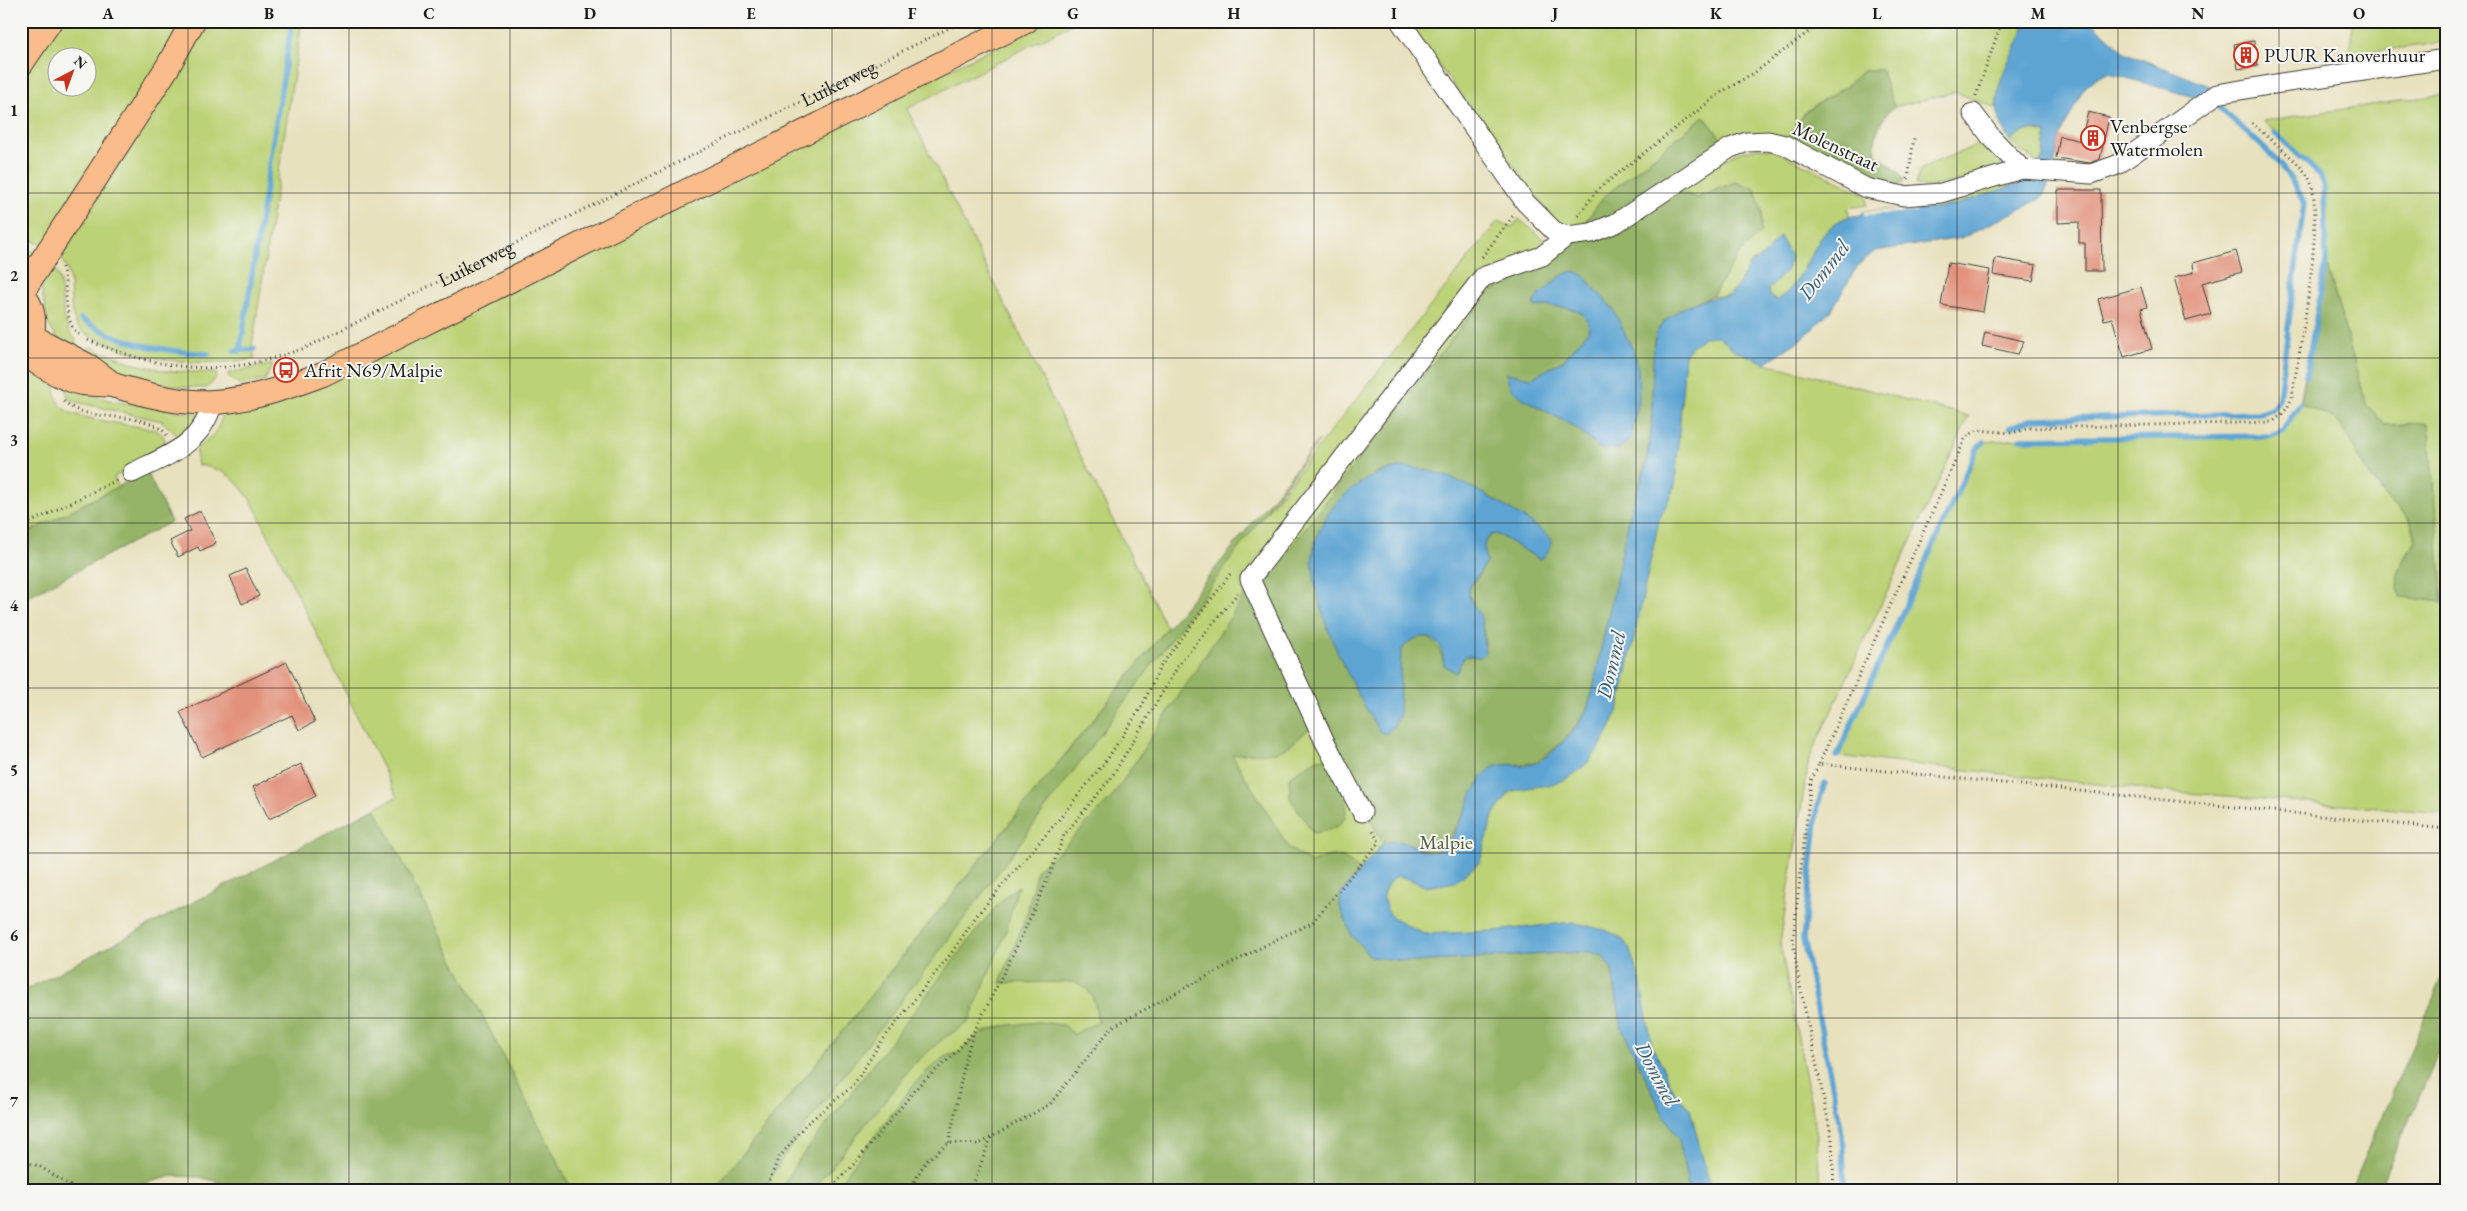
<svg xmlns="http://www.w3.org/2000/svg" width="2467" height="1211" viewBox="0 0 2467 1211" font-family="'EB Garamond',serif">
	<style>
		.green { fill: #bcd276; stroke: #6c7749; fill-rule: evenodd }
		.forest { fill: #95b467; stroke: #586842; fill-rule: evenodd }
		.water { fill: #5da4d3; stroke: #3c6078 }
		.pier { fill: #e8e1be }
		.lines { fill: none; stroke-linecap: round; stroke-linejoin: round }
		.stream { stroke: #5da4d3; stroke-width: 5.5 }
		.building { fill: #e2927b }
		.minor-casing { stroke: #3b3a34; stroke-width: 21 }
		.major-casing { stroke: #3b3a34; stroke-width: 26 }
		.path { stroke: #3b3a34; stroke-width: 3; stroke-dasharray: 1 4; stroke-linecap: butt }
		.minor { stroke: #fff; stroke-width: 19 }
		.major { stroke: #f9bc8a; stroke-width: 24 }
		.grid { fill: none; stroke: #1c1c1c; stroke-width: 1; stroke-opacity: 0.55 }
		.labels { text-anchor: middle; stroke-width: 4; stroke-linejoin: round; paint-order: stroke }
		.poi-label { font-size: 20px; fill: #1c1c1c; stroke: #f6f6f2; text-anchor: start }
		.street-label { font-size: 20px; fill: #1c1c1c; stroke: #f6f6f2 }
		.park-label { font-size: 20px; fill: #545c3c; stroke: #f6f6f2 }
		.water-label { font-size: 21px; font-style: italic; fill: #39596e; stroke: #f6f6f2 }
		.neatline { fill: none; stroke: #1c1c1c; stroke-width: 2 }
		.grid-label { font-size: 16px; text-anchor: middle; font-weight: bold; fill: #1c1c1c }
	</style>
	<rect width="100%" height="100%" fill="#f6f6f2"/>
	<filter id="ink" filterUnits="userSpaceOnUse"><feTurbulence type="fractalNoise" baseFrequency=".02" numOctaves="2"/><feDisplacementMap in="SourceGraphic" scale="10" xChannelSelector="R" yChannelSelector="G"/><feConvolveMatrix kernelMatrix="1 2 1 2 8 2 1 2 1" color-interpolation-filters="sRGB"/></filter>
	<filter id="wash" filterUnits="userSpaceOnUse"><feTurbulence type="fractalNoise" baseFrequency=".0096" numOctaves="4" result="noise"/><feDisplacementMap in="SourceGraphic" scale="20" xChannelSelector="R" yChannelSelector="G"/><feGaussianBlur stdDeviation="1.12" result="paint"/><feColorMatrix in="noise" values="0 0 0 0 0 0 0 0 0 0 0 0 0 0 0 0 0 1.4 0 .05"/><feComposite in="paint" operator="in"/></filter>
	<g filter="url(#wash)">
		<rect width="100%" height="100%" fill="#e8e1be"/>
		<g class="green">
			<path d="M56 21H188L43 246 30 239 21 238V73ZM58 58H88V88H58Z"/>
			<path d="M200 21H302L252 347 255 359C203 366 154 363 105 342 95 338 81 333 76 324 64 300 80 271 54 253Z"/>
			<path d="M1051 21H1078L907 109 1167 628 714 1190H572L375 808 397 797 252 502C234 478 228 470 198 465 191 439 207 447 217 429 221 423 221 417 226 411Z"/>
			<path d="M1406 21H2024C2023 38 2013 50 2007 65 2001 79 1997 93 1996 108L1955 92 1894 107 1881 70H1864L1845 87 1806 111 1787 139 1725 144 1704 116 1605 196 1581 227 1564 226 1552 218Z"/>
			<polygon points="2353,21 2446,21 2446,42 2349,55"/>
			<path d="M2446 94V813L2161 791 1837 756 1977 449 1984 442 2020 439 2271 436 2282 432 2300 404C2311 407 2324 411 2333 418 2349 432 2358 455 2369 473 2379 491 2393 506 2410 519L2415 541 2400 564 2442 601 2428 423 2385 425 2366 404 2326 262 2324 189 2321 176 2263 121Z"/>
			<polygon points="2029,130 2047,133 2043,157 2039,164 2010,142 2017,135"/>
			<path d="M1980 144 1995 148 2004 159 2000 167C1982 172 1930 194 1915 184L1921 168Z"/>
			<path d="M1758 148 1772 149 1866 195 1867 205 1848 208 1849 216C1842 220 1835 224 1829 229 1808 249 1803 287 1776 300L1770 296 1768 289 1778 280 1780 237 1764 255 1751 263 1737 287 1729 296H1712L1739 254 1760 233 1762 213 1755 189 1735 182 1697 198 1676 191 1734 154Z"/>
			<path d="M2032 175 2028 179C1997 190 1948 215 1915 208V202Z"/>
			<polygon points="1519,219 1546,241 1687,313 1765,363 1969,416 1809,759 1780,943 1817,1136 1820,1190 727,1190 1498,221 1512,227"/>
			<polygon points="21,248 31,250 36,254 21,274"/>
			<path d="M49 264C71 278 52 316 76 340L73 349 57 338 48 324 41 286Z"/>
			<path d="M90 347 135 364 166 371 216 373 217 377 207 388C154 387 129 378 83 355L85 350Z"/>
			<polygon points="273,364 265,380 240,385 228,376 228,373"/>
			<path d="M21 369 57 382C52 393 58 406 69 412 86 420 134 425 155 430L163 435 166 443 147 460 114 477 118 487 21 536Z"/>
			<polygon points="69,388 112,401 199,414 194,429 178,437 162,421 72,401 66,393"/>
		</g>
		<g class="forest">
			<path d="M1864 70H1881L1894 107C1880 119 1873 135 1876 154L1899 172 1904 181 1895 189 1863 179 1787 139 1806 111 1845 87Z"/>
			<polygon points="1704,116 1725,144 1616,217 1581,227 1605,196"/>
			<path d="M1735 182 1755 189 1762 213 1760 233 1739 254 1712 296 1689 305 1674 315 1657 332 1654 341V392L1651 433 1644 471 1632 507 1625 548 1594 687 1586 711 1575 727 1557 747 1534 763 1496 766 1488 771 1444 848C1427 858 1420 845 1403 842 1397 841 1389 842 1383 843L1328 738 1259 588 1485 296 1545 260 1567 243 1676 191 1697 198ZM1575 271 1583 276 1613 309 1601 449 1573 426 1522 398 1506 374 1532 378 1564 360 1589 330C1589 303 1554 307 1534 306V301C1545 291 1560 272 1575 271ZM1403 467 1539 559 1499 535 1493 534 1484 542C1482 551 1487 559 1483 568 1479 579 1468 583 1469 595 1470 600 1474 604 1476 609 1481 621 1490 646 1481 657L1468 656 1464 657 1456 672 1444 665C1439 638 1420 624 1401 651L1375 473Z"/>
			<path d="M2326 262 2366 404 2385 425 2428 423 2443 602 2400 597C2393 564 2402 568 2415 541L2410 519 2392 504 2370 476 2343 429 2332 417 2300 404Z"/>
			<polygon points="1319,440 945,944 816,1112 784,1156 764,1190 714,1190"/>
			<polygon points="147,472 171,522 21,600 21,536"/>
			<path d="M1249 589 1311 726C1277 763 1274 749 1232 755L1289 848 1311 863C1333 853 1342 852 1359 871L1341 894 1340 907 1352 936 1394 960 1415 962 1561 953 1590 952 1603 956 1612 970 1622 1028 1662 1112 1679 1139 1689 1190H834L915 1083 933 1065 949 1055 959 1053 979 1034 1002 1026 1038 1022 1063 1025 1074 1034 1098 1022C1095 1003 1094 989 1074 982L1000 983 1027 914 1037 869 1060 851 1112 797Z"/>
			<path d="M1326 758C1342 788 1368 828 1313 833L1290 798 1289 777 1317 759Z"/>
			<polygon points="375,808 572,1190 249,1190 199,1177 174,1176 116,1190 21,1190 21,992"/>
			<polygon points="1018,886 1005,934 968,1023 944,1038 913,1065 830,1169 811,1190 781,1190 795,1165 984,921 1005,897"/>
			<polygon points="2446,969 2446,1036 2378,1190 2350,1190"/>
		</g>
		<g class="water">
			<path d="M2024 21H2090L2126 53 2212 87 2194 97 2109 73 2095 78 2083 90 2060 136 2052 177 2043 196 2038 200 1962 238 1875 251 1858 265 1831 311 1803 338 1765 363 1734 350 1718 336 1704 337 1693 345 1685 355 1675 486 1659 520 1620 704C1609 735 1591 771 1558 782 1542 788 1524 786 1509 793L1493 816 1480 862 1455 882 1426 887 1409 879 1397 876 1387 885 1383 895 1386 908 1392 917 1424 934 1494 931 1573 922 1608 931 1621 938 1629 948 1640 980 1652 1045 1675 1093 1690 1109 1711 1190H1689L1679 1139 1662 1112 1622 1028 1612 970 1603 956 1590 952 1561 953 1415 962 1371 957 1352 936 1340 907 1341 894 1383 843C1390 842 1399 841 1406 843 1415 846 1423 853 1434 852 1457 851 1469 785 1489 770 1502 760 1519 768 1533 764 1551 758 1578 728 1586 711 1594 693 1596 672 1600 653 1611 605 1621 557 1631 509 1634 497 1640 485 1644 473 1648 461 1649 446 1651 432 1653 414 1651 341 1657 331 1672 308 1703 297 1729 296L1737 287 1751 263 1764 255 1780 236 1791 257 1787 270 1768 289 1770 296 1776 300C1813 282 1809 217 1861 215L1864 211 1915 208 1923 210 1955 205 2032 179 2043 157 2047 133C2032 127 2021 130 2010 142 1989 109 1996 87 2012 54 2018 43 2023 34 2024 21Z"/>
			<path d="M1575 271 1583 275 1613 309 1633 350 1638 368 1639 400 1631 438 1619 449H1601L1573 426 1522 398 1510 387 1506 373 1532 378 1564 360 1589 330C1589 303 1553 307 1534 306V301C1545 291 1560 272 1575 271Z"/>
			<path d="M1403 467C1455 470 1499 503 1542 530L1551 540V547L1543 558 1539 559 1499 535 1493 534C1479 542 1486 550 1486 563L1470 587 1469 597 1481 617 1485 653 1481 657 1468 656 1464 657 1456 673 1444 665C1443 659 1443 651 1439 645 1427 630 1409 638 1401 651L1399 716 1394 726 1385 734 1379 731C1352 685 1318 622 1313 569 1310 542 1325 511 1346 494 1363 479 1380 471 1403 467Z"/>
		</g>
		<polygon class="pier" points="1915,208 1916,212 1864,215 1864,211"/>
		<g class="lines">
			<g class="stream">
				<polyline points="2275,133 2321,176 2324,189 2326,262 2306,376"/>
				<path d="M81 319C120 344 162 351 208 354"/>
				<polyline points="234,351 254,349"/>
				<polyline points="240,351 292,21"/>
				<path d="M2010 427 2033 419 2261 413 2272 409 2279 399 2304 204C2289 163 2243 130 2212 101"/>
				<polyline points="2020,439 2271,436 2282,432 2300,404"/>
				<polyline points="1837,756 1977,449 1984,442"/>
				<polyline points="1825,783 1818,804 1803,939 1842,1134 1845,1190"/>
			</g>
		</g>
		<g id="blocks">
			<g class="building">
				<polygon points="2254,41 2258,66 2238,69 2234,44"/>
				<polygon points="2088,112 2109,117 2100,159 2090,163 2056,158 2060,136 2081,141"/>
				<polygon points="2058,190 2101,190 2102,271 2085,271 2085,243 2079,243 2079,222 2058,223"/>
				<polygon points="2236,251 2242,272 2202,283 2211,314 2186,321 2174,278 2194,272 2193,263"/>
				<polygon points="1995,258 2036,265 2033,281 1993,275"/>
				<polygon points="1948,263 1990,270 1983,312 1941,305"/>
				<polygon points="2141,287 2147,307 2141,309 2152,349 2124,357 2112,318 2104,320 2098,299"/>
				<polygon points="1985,332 2024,341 2018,354 1982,346"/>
				<polygon points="200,511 216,543 200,551 198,547 178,557 170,541 190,531 184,519"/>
				<polygon points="246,569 259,596 242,604 230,576"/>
				<polygon points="287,662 315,722 299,730 292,715 202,757 180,712"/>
				<polygon points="301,764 316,796 269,819 253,787"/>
			</g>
		</g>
	</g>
	<g filter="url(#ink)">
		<use href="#blocks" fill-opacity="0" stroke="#3b3a34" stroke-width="1"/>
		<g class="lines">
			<defs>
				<g id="minor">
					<polyline points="1400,21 1525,202 1554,231 1567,236 1591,233 1616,223 1730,148 1747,142 1768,141 1785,145 1866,188 1904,196 1941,193 2022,169 2091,174 2117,165 2217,94 2281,83 2446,59"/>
					<polyline points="1973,113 1991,137 2022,169"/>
					<path d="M132 473C168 455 202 445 213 402"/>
					<polyline points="1362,812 1324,740 1250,579 1483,277 1542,256 1567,236"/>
				</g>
				<g id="major">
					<polyline points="21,29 27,21"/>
					<polyline points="21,64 50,21"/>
					<path d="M21 293C36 309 38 333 22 349"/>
					<polyline points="23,294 27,284 167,68 193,21"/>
					<polyline points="31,336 90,367 115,386"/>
					<path d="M21 353C40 363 61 379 82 383 94 385 106 383 116 386 148 395 180 404 213 402 251 400 288 387 323 374L1026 21"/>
				</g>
			</defs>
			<use href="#minor" class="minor-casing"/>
			<use href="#major" class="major-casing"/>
			<g class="path">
				<polyline points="2424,21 2425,26 2441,24 2445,21"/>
				<polyline points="1976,96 2002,21"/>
				<polyline points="1908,179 1914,138"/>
				<polyline points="1578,216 1598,189 1723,91 1754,73 1823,21"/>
				<polyline points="1482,257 1513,216"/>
				<path d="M62 267C70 290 60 322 82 337"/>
				<path id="s1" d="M88 340C168 373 225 378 307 347L963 21"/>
				<path d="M64 401C88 426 143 407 167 435"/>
				<polyline points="21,527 117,480"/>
				<path d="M1819 764 1966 437 1977 430 2012 433 2029 428 2272 422C2282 415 2288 409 2292 397 2298 357 2329 204 2307 175 2295 158 2268 138 2252 123"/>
				<polyline points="949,1143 966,1056 974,1032"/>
				<polyline points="21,1161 39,1166 77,1190"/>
				<polyline points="766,1190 778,1159 805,1125 853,1086 881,1042 953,951 977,915 1061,817 1108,758 1142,706 1160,667 1231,573"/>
				<polyline points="829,1190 855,1163 920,1084 951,1057 975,1030 1020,940 1050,874 1064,835 1111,778 1180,663 1238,593"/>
				<polyline points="909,1190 926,1161 949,1143 979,1144 1050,1104 1112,1027 1277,939 1312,923 1379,842 1371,828"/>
				<polyline points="971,1190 991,1137"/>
				<polyline points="1834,1190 1832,1139 1798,976 1793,940 1811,781 1819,764 2446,829"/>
			</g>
			<use href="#minor" class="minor"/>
			<use href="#major" class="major"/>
		</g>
	</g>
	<path class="grid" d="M188 21V1190M349 21V1190M510 21V1190M671 21V1190M832 21V1190M992 21V1190M1153 21V1190M1314 21V1190M1475 21V1190M1636 21V1190M1796 21V1190M1957 21V1190M2118 21V1190M2279 21V1190M21 193H2446M21 358H2446M21 523H2446M21 688H2446M21 853H2446M21 1018H2446"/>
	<defs>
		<symbol id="building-ring" viewBox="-11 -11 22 22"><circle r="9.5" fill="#f6f6f2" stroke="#c8321e" stroke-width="1.5"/><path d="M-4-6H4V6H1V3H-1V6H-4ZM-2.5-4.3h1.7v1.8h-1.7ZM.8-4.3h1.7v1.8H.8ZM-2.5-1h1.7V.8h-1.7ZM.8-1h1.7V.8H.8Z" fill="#c8321e"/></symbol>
		<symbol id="bus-ring" viewBox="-11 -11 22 22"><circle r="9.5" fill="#f6f6f2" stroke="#c8321e" stroke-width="1.5"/><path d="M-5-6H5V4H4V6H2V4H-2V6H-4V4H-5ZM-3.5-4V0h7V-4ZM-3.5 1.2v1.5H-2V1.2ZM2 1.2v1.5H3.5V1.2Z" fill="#c8321e"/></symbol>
	</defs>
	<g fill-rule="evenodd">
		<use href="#building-ring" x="2232" y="41" width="28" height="28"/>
		<use href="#building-ring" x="2079" y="124" width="28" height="28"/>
		<use href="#bus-ring" x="272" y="356" width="28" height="28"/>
	</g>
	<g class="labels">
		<g class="poi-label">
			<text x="2264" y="62">PUUR Kanoverhuur</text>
			<text x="2110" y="133">Venbergse<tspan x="2110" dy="23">Watermolen</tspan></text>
			<text x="304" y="377">Afrit N69/Malpie</text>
		</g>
		<g class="street-label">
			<text dy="7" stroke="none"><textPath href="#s1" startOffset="819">Luikerweg</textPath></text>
			<text transform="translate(1836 146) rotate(25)" y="7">Molenstraat</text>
			<text dy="7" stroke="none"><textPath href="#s1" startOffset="414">Luikerweg</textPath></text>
		</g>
		<g class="park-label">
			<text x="1446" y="849">Malpie</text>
		</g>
		<g class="water-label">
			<text transform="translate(1824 270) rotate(-52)" y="7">Dommel</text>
			<text transform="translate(1611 665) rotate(-77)" y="7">Dommel</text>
			<text transform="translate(1657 1074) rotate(62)" y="7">Dommel</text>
		</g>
	</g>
	<rect width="2467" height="1211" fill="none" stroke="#f6f6f2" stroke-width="55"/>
	<g transform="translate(72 72) rotate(41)"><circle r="24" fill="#f6f6f2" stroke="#9f9f9c"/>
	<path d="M0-4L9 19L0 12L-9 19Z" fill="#c8321e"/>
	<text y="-8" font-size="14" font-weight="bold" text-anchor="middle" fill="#1c1c1c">N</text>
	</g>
	<rect x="28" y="28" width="2412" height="1156" class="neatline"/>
	<g class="grid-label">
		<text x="108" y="19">A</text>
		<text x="269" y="19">B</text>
		<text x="429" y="19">C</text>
		<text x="590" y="19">D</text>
		<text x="751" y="19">E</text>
		<text x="912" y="19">F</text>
		<text x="1073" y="19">G</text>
		<text x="1234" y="19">H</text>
		<text x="1394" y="19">I</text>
		<text x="1555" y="19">J</text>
		<text x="1716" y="19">K</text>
		<text x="1877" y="19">L</text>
		<text x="2038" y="19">M</text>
		<text x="2198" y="19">N</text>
		<text x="2359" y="19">O</text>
		<text x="14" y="116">1</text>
		<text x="14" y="281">2</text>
		<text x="14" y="446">3</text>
		<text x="14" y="611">4</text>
		<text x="14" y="776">5</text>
		<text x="14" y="941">6</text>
		<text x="14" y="1107">7</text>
	</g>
</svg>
